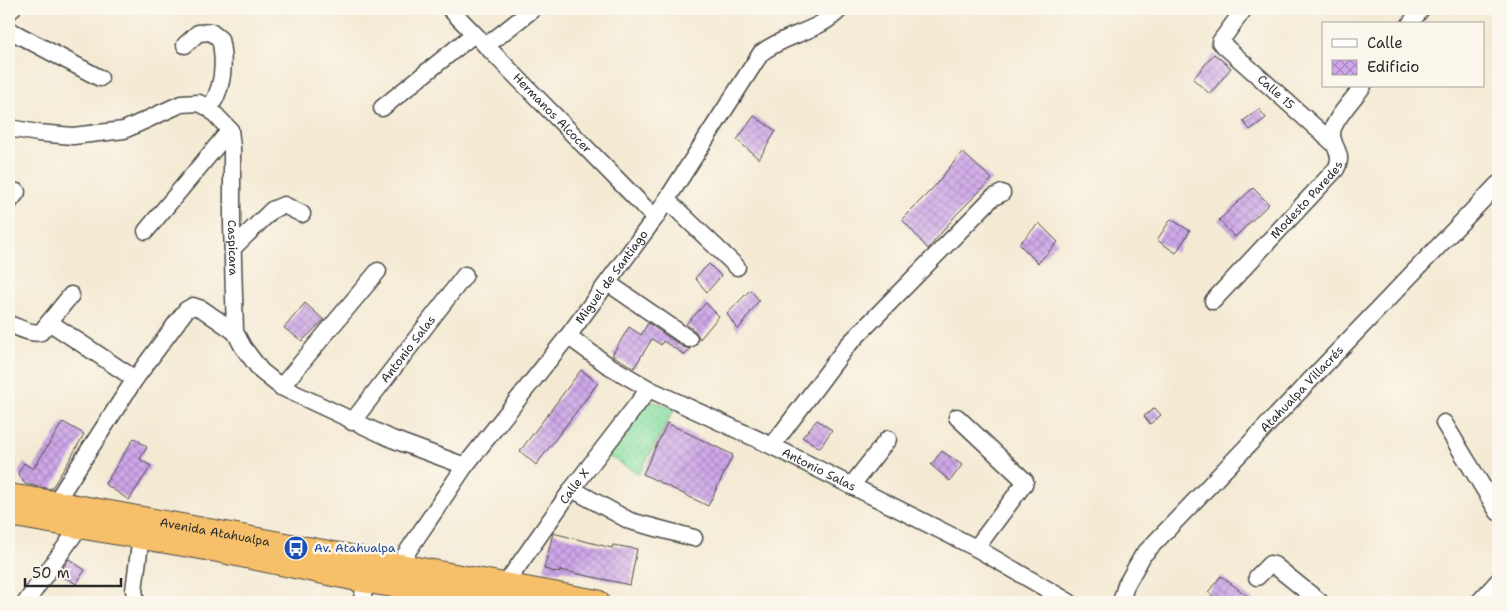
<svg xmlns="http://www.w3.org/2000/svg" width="1507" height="611" viewBox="0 0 1507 611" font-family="'Shantell Sans',sans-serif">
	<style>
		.park { fill: url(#park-dots); stroke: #5a8668 }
		.building { fill: url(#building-cross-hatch) }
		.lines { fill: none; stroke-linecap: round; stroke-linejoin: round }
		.minor-casing { stroke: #494844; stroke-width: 19 }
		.highway-casing { stroke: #494844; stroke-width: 26 }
		.minor { stroke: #fff; stroke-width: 16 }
		.highway { stroke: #f6c06b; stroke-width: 24 }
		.labels { text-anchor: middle; stroke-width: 5; stroke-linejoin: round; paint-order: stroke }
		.street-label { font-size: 12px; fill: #2b2b2b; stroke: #fbf7ec }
		.transit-label { font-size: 12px; fill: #164399; stroke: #fbf7ec; text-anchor: start }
	</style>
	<defs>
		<pattern id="park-dots" width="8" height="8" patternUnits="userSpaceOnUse" patternTransform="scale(1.25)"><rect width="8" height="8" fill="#89e0a4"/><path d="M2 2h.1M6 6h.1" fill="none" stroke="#76c08d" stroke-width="1.8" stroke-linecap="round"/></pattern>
		<pattern id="building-cross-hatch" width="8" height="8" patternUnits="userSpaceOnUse" patternTransform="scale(1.25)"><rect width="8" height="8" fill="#cfa7ea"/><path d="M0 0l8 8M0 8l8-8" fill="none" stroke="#a888be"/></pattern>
	</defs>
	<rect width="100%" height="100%" fill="#fbf7ec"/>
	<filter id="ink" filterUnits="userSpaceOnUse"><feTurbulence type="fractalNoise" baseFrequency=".02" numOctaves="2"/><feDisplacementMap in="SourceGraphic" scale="10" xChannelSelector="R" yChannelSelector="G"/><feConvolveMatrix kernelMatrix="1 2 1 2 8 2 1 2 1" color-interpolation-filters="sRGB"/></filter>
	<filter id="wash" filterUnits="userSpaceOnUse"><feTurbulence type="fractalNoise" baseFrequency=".0096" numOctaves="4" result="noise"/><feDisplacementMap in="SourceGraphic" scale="20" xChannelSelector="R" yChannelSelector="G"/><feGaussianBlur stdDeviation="1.12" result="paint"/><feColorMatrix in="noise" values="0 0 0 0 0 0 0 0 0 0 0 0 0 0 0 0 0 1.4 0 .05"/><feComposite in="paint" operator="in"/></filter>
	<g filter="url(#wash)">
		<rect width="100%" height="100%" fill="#f4ead4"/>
		<polygon class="park" points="648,400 675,408 639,474 604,454"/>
		<g id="blocks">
			<g class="building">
				<polygon points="1214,54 1231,68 1210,94 1193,79"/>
				<polygon points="1259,109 1266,118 1250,130 1243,121"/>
				<polygon points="754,116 776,131 759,159 737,140"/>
				<polygon points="962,152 992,179 956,215 928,249 902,219 933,188"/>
				<polygon points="1253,188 1269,204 1235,237 1219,220"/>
				<polygon points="1171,219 1190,231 1176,253 1157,240"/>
				<polygon points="1039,223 1058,242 1038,263 1019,244"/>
				<polygon points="709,264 721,276 707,292 695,278"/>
				<polygon points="750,290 759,300 738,330 727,314"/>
				<polygon points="305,303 324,320 302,341 284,328"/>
				<polygon points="706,303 719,316 700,339 695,331 686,324"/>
				<polygon points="648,323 683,347 690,349 685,355 663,341 661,345 652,339 634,368 612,355 629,327 641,335"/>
				<polygon points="581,370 598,383 536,465 520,451"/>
				<polygon points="1155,408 1161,415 1150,424 1144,416"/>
				<polygon points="817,420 832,430 820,448 802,437"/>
				<polygon points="63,422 84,434 69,461 51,489 25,484 18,473 24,463 33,469"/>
				<polygon points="667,423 733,455 708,506 643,474"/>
				<polygon points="134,438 147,447 140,459 151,466 129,500 105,484"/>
				<polygon points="942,451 962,465 950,481 931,465"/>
				<polygon points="553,533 612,548 613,545 637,549 630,585 560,570 560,573 544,569"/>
				<polygon points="69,559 85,570 76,584 59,573"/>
				<polygon points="1221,576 1255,602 1221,602 1208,592"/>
			</g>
		</g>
	</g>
	<g filter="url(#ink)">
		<use href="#blocks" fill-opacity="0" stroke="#494844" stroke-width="1"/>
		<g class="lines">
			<defs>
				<g id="minor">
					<path id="s1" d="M450 9 655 218"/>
					<path id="s2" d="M1244 9 1220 42 1333 143"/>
					<polyline points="9,12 12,9"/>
					<polyline points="1410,24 1421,9"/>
					<polyline points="9,30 100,78"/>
					<path d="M185 45 198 33 211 32 220 39C224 56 224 78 217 94 216 99 212 103 209 108"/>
					<polyline points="486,46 533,9"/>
					<polyline points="382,108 474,34"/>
					<path id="s3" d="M9 128 38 133 73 136 124 130 181 104 199 103 209 108 230 130 232 147V224L235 332 243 347 261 371 281 387 392 439 465 466"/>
					<polyline points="667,200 737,267"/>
					<polyline points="9,202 17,192"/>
					<polyline points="146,231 230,130"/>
					<polyline points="234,247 272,210 284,205 302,214"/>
					<polyline points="608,283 689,339"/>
					<path id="s4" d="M1213 301 1336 169C1345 152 1331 148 1332 132 1334 119 1355 97 1363 86"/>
					<polyline points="49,322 135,379"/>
					<path d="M9 324C18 327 31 335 41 332L71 295"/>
					<path id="s5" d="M568 336 606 364 649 389 772 446 976 548 1069 602"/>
					<polyline points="281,387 378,271"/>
					<polyline points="957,417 1025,481 1024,484 976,548"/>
					<path id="s6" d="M352 422 465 275"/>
					<polyline points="1444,423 1498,512"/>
					<polyline points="772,446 847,346 992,198 1002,193"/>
					<polyline points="851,486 888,439"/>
					<polyline points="572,489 630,521 694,538"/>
					<polyline points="55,503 135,379 186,310 193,306 202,309 235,332"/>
					<path id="s7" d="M397 567 465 466 568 336 655 218 761 53C785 34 819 32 840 9"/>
					<polyline points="1257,577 1270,564 1274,565 1320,602"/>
					<path id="s8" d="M504 586 572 489 649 389"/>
					<polyline points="26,602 80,526"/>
					<polyline points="136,602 134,590 141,536"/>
					<polyline points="361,602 367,581"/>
					<path id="s9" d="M1121 602 1126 585 1143 555 1498 184"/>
					<polyline points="1479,602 1498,581"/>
				</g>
				<g id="highway">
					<path id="s10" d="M9 496 55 503 597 602"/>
					<polyline points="9,514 218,550 367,581 503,602"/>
				</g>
			</defs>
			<use href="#minor" class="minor-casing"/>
			<use href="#highway" class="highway-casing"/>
			<use href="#minor" class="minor"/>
			<use href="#highway" class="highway"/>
		</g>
	</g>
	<defs>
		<symbol id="bus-disc" viewBox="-11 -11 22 22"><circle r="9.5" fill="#1a4fb4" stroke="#fbf7ec"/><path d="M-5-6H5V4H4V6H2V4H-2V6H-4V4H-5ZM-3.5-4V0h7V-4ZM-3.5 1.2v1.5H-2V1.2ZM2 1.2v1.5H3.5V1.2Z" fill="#fff"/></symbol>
	</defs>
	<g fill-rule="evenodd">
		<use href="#bus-disc" x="282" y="534" width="28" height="28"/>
	</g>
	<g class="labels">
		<g class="street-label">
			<text dy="4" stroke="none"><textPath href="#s2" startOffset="116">Calle 15</textPath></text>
			<text dy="4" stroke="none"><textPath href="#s1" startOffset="146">Hermanos Alcocer</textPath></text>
			<text dy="4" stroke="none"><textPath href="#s4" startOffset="138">Modesto Paredes</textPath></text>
			<text dy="4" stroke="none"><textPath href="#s3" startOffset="356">Caspicara</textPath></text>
			<text dy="4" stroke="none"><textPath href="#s7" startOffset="361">Miguel de Santiago</textPath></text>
			<text dy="4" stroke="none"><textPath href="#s6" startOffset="92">Antonio Salas</textPath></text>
			<text dy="4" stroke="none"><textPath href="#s9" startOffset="282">Atahualpa Villacrés</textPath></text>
			<text dy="4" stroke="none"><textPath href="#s5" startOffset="285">Antonio Salas</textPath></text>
			<text dy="4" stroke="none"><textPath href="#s8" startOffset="122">Calle X</textPath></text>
			<text dy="4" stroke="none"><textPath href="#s10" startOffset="209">Avenida Atahualpa</textPath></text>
		</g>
		<g class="transit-label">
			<text x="314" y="552">Av. Atahualpa</text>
		</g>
	</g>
	<rect width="1507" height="611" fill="none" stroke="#fbf7ec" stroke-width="30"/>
	<rect x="1322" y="22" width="162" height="65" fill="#fbf7ec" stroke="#a8a59f"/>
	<rect x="1332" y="39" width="25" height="8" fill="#ffffff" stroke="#a8a59f"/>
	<text x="1367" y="48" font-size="15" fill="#2b2b2b">Calle</text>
	<rect x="1332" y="60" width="25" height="15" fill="url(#building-cross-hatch)" stroke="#a8a59f"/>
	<text x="1367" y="72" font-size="15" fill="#2b2b2b">Edificio</text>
	<path d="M25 578v8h96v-8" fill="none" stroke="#2b2b2b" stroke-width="2.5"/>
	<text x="32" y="578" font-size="15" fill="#2b2b2b" stroke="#fbf7ec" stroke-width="4" paint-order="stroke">50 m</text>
</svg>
